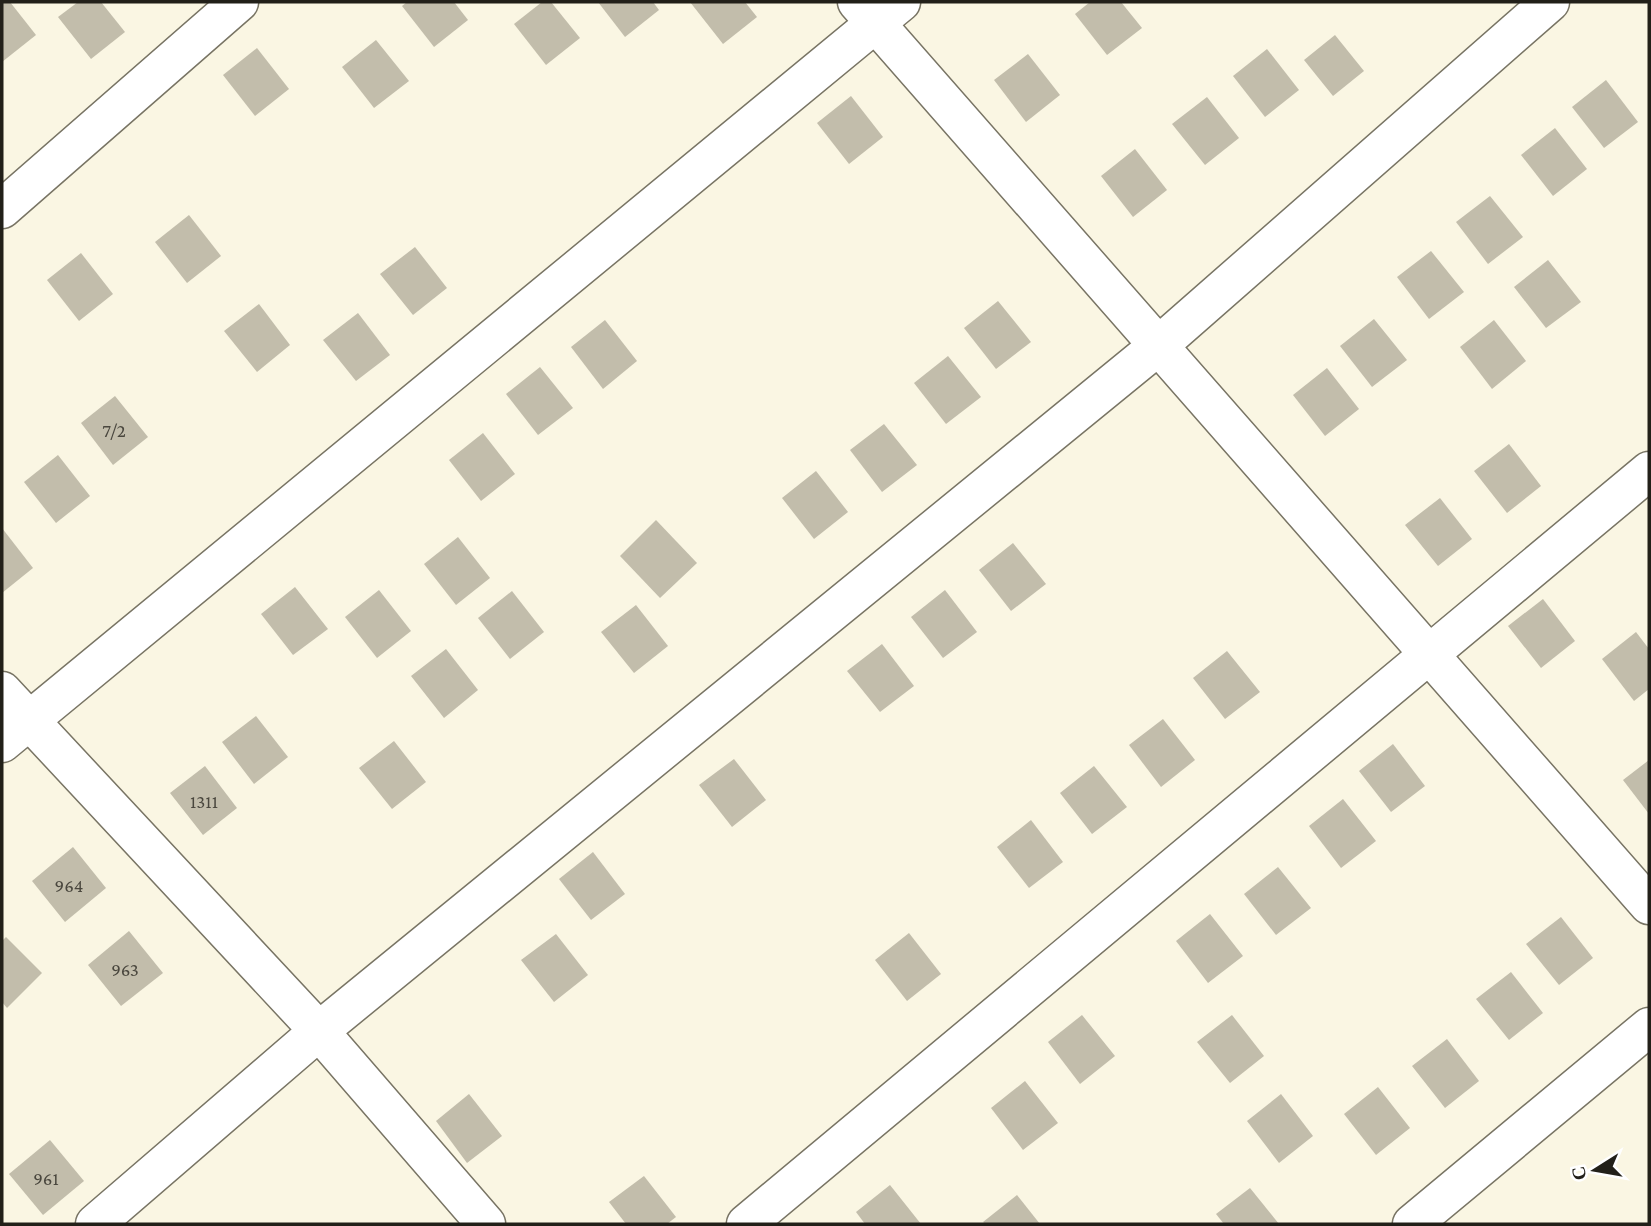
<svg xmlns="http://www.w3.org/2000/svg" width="1651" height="1226" viewBox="0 0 1651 1226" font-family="'Crimson Pro',serif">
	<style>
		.building { fill: #c2bdab }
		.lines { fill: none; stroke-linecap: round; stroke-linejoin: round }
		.minor-casing { stroke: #787464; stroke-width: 41 }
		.minor { stroke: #fff; stroke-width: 38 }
		.labels { text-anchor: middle; stroke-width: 6; stroke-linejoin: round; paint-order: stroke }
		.number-label { font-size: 19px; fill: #4a473e }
	</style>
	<rect width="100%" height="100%" fill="#faf6e3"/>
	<g class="building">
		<polygon points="2,2 10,2 36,35 2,62"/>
		<polygon points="78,2 101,2 125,32 91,59 58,17"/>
		<polygon points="407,2 454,2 468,20 434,47 402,6"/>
		<polygon points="542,2 551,2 580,38 546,65 514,24"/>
		<polygon points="598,2 653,2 659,10 625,37"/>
		<polygon points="690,2 745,2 757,17 723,44"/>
		<polygon points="1090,2 1121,2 1142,28 1107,55 1075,14"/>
		<polygon points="1335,35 1364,71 1333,96 1304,60"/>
		<polygon points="376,40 409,81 374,108 342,67"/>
		<polygon points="257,48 289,89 255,116 223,75"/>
		<polygon points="1267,49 1299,90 1265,117 1233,76"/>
		<polygon points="1028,54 1060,95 1026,122 994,80"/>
		<polygon points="1606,80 1638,122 1604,148 1572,107"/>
		<polygon points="851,96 883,137 849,164 817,123"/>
		<polygon points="1207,97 1239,138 1205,165 1172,124"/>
		<polygon points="1555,128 1587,169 1553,196 1521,155"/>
		<polygon points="1135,149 1167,190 1133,217 1101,176"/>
		<polygon points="1490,196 1523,237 1488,264 1456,222"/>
		<polygon points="189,215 221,256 187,283 155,242"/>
		<polygon points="415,247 447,288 413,315 380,274"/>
		<polygon points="1431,251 1464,292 1429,319 1397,277"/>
		<polygon points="81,253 113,294 79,321 47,280"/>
		<polygon points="1548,260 1581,302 1546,328 1514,287"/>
		<polygon points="998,301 1031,342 996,369 964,328"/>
		<polygon points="259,304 290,345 257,372 224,331"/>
		<polygon points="358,313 390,355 356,381 323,340"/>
		<polygon points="1374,319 1407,360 1372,387 1340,346"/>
		<polygon points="605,320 637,361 603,389 571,347"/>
		<polygon points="1494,320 1526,361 1492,389 1460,347"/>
		<polygon points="948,356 981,397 946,424 914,383"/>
		<polygon points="540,367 573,408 538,435 506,394"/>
		<polygon points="1327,368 1359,409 1325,436 1293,395"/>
		<polygon points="115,396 148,437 113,465 81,423"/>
		<polygon points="884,424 917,465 882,492 850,450"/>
		<polygon points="483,433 515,474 481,501 449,460"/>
		<polygon points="1509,444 1541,486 1507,513 1474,471"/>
		<polygon points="58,455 90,496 56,523 24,482"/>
		<polygon points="816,471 848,512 814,539 782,498"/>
		<polygon points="1440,498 1472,539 1438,566 1405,525"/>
		<polygon points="656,520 697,563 660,598 620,556"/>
		<polygon points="2,528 33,568 2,593"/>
		<polygon points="458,537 490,578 456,605 424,564"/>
		<polygon points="1013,543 1046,584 1011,611 979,570"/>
		<polygon points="295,587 328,629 293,655 261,614"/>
		<polygon points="379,590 411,631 377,658 345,617"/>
		<polygon points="945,590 977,632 943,658 911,617"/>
		<polygon points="512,591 544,632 510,659 478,618"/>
		<polygon points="1543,599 1575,641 1541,668 1508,626"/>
		<polygon points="636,605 668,646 634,673 601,632"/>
		<polygon points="1636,632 1649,649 1649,689 1634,701 1602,659"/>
		<polygon points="882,644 914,686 880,712 847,671"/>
		<polygon points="446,649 478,690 444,718 411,676"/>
		<polygon points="1227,651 1260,692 1225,719 1193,678"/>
		<polygon points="256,716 288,757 254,784 222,742"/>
		<polygon points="1163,719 1195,760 1161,787 1129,745"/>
		<polygon points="394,741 426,782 392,809 359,768"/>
		<polygon points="1393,744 1425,786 1391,812 1359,771"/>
		<polygon points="734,759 766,800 732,827 699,785"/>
		<polygon points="1649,760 1649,814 1623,780"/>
		<polygon points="205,766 237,808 203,835 170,793"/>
		<polygon points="1094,766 1127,807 1092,834 1060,793"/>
		<polygon points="1343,799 1376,841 1341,868 1309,826"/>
		<polygon points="1031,820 1063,862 1029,888 997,847"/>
		<polygon points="73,847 106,888 65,922 32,881"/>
		<polygon points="593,852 625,894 591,920 559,879"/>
		<polygon points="1278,867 1311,908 1276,935 1244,894"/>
		<polygon points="1210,914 1243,956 1208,983 1176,941"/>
		<polygon points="1561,917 1593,958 1559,985 1526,944"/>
		<polygon points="129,931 163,973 121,1006 88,965"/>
		<polygon points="909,933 941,974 907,1001 875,960"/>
		<polygon points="556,934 588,975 554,1002 521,960"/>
		<polygon points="6,937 42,973 7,1008 2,1002 2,941"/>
		<polygon points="1511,972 1543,1013 1509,1040 1476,999"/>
		<polygon points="1082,1015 1115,1056 1080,1084 1048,1042"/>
		<polygon points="1232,1015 1264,1056 1230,1083 1197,1042"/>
		<polygon points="1447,1039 1479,1081 1445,1108 1412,1066"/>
		<polygon points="1025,1081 1058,1123 1023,1150 991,1108"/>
		<polygon points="1378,1087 1410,1128 1376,1155 1344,1114"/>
		<polygon points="469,1094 502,1136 467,1163 436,1121"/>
		<polygon points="1281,1094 1313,1136 1279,1163 1247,1121"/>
		<polygon points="50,1140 84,1181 43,1215 9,1174"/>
		<polygon points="644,1176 676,1217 667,1224 626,1224 609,1202"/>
		<polygon points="890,1185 921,1224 865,1224 856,1212"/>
		<polygon points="1250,1188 1279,1224 1224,1224 1216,1214"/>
		<polygon points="1017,1195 1040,1224 985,1224 983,1222"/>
	</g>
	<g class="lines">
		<defs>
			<g id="minor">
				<polyline points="857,2 1649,905"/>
				<polyline points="2,209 239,2"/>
				<polyline points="2,691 319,1031 486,1224"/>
				<polyline points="2,743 901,2"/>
				<polyline points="95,1224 319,1031 1158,346 1550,2"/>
				<polyline points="746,1224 1649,471"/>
				<polyline points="1412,1224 1649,1027"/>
			</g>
		</defs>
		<use href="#minor" class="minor-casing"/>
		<use href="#minor" class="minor"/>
	</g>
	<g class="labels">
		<g class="number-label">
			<text x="114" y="437">7/2</text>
			<text x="204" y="808">1311</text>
			<text x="69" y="892">964</text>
			<text x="125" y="976">963</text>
			<text x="46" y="1185">961</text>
		</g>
	</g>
	<rect width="1651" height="1226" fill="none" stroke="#222019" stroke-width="7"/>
	<g transform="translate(1595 1170) rotate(259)" stroke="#ffffff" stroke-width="5" paint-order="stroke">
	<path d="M0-5L12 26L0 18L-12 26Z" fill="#222019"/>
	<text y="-10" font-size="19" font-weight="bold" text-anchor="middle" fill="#222019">С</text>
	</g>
</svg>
